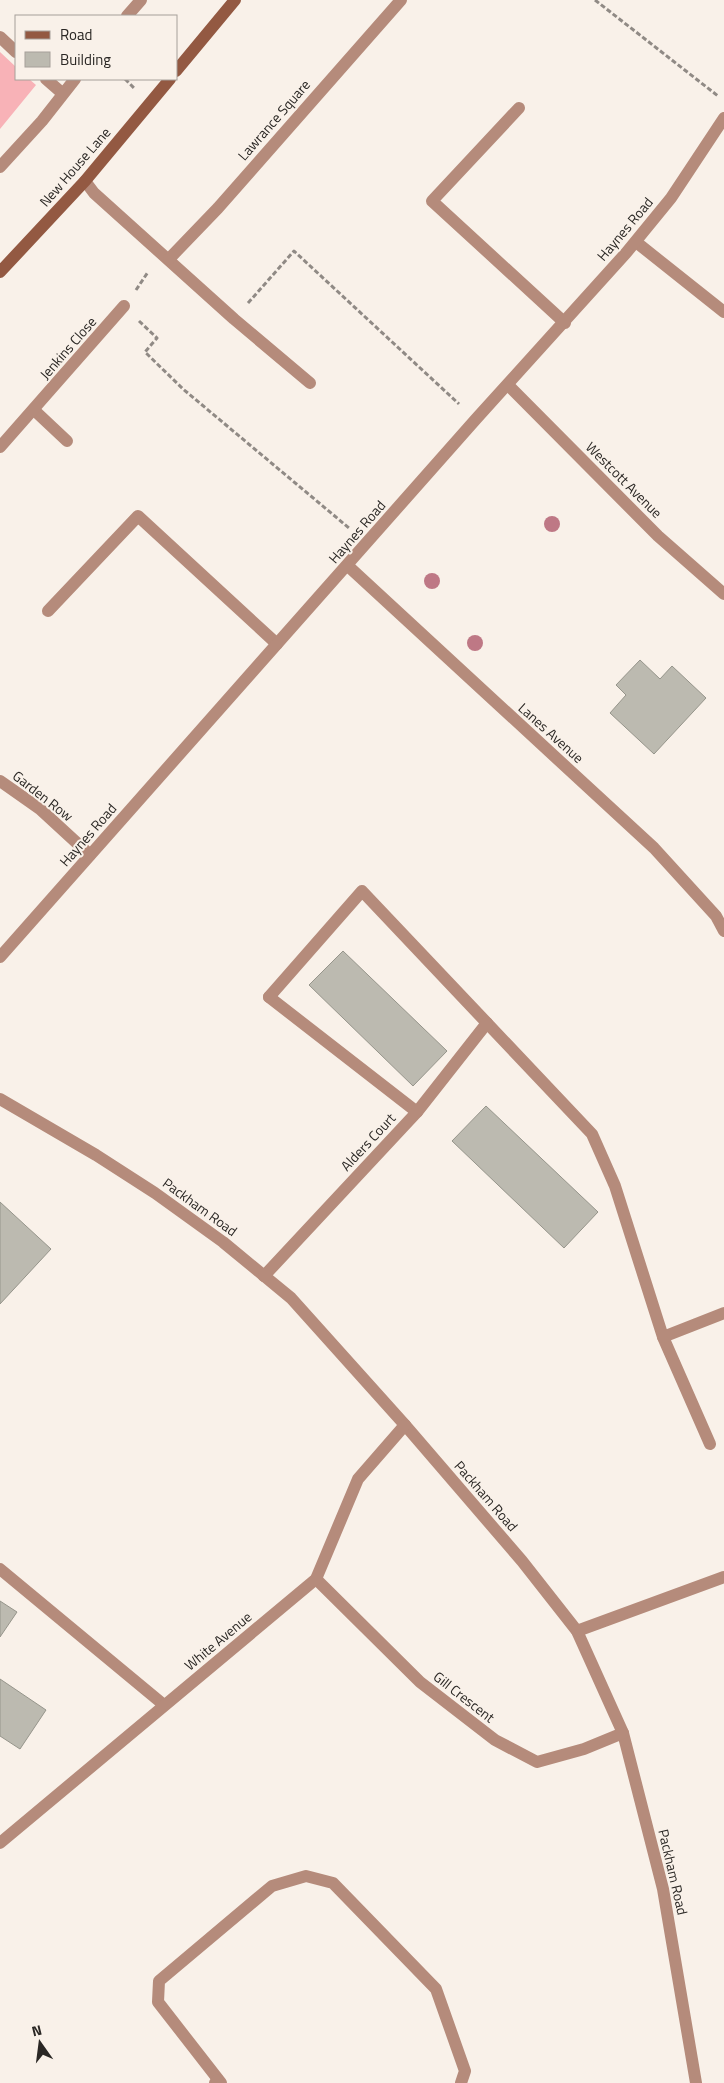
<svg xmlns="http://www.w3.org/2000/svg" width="724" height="2083" viewBox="0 0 724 2083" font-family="'Titillium Web',sans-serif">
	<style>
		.green { fill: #f8b2b7 }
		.building { fill: #bcbab0; stroke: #96958b }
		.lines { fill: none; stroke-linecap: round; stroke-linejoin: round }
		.path { stroke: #908a85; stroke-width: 3; stroke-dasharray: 5 2.5; stroke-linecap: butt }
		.lane { stroke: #b58b7b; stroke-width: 12 }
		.street { stroke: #b58b7b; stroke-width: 12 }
		.secondary { stroke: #935942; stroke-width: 12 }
		.tree { fill: #be7885 }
		.labels { text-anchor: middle; stroke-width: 4; stroke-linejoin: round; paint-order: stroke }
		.street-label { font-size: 14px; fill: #2a2724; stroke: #f9f1e9 }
	</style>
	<rect width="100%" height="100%" fill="#f9f1e9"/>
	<polygon class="green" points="0,52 16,67 16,79 29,79 36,85 0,129"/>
	<g class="building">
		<polygon points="640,660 660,679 672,666 706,698 654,754 610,713 626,695 616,685"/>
		<polygon points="343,951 447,1051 413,1086 309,985"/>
		<polygon points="486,1106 598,1212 564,1248 452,1141"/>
		<polygon points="0,1202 51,1249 0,1304"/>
		<polygon points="0,1601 17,1612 0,1637"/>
		<polygon points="0,1679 46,1710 20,1749 0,1736"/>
	</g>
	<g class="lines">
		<g class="path">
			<polyline points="595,0 718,96"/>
			<polyline points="125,79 135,89"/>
			<polyline points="136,290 148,272"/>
			<polyline points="248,303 294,251 459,404"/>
			<polyline points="139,321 157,338 145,352 183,389 349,528"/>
		</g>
		<g class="lane">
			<polyline points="519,108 432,201 565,323"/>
			<polyline points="636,242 724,312"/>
			<polyline points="48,611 138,516 277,644"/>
			<polyline points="269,997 417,1112"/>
			<polyline points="663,1337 710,1444"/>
			<polyline points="0,1569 164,1705"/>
			<polyline points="221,2083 158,2002 159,1981 272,1886 306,1876 333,1883 436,1989 465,2071 461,2083"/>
		</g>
		<g class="street">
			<polyline points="127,16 141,0"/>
			<polyline points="0,37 16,52"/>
			<polyline points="46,79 62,93"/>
			<polyline points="0,167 42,121 75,79"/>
			<polyline points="85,181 94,193 234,319 310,383"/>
			<polyline points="169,259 218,208 401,0"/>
			<polyline points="508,385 658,536 724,594"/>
			<polyline points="34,410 67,441"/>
			<polyline points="0,447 124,306"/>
			<polyline points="348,566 654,848 716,916 724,931"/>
			<polyline points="0,781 40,809 90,855"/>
			<polyline points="0,957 476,419 626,253 671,198 724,118"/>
			<polyline points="269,997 362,891 592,1134 615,1186 663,1337 724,1313"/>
			<polyline points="0,1099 96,1155 155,1193 223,1242 291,1298 405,1425 522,1561 577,1631 623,1733 663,1889 696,2083"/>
			<polyline points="264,1276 417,1112 487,1023"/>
			<polyline points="316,1579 420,1682 495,1740 537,1762 584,1749 623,1733"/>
			<polyline points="577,1631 724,1577"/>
			<polyline points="0,1843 316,1579 358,1479 405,1425"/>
			<polyline points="215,2083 218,2080"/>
		</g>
		<g class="secondary">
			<polyline points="176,71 235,0"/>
			<polyline points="0,272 85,181 170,79"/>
		</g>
	</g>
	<g class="tree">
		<circle cx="552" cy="524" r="8"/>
		<circle cx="432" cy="581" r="8"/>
		<circle cx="475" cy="643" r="8"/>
	</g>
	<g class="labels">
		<g class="street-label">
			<text transform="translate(274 120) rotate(-49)" y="5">Lawrance Square</text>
			<text transform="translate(75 167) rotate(-49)" y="5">New House Lane</text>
			<text transform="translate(625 229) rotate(-50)" y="5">Haynes Road</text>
			<text transform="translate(68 348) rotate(-49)" y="5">Jenkins Close</text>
			<text transform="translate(624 480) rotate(45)" y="5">Westcott Avenue</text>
			<text transform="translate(357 532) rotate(-49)" y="5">Haynes Road</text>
			<text transform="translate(551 733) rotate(42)" y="5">Lanes Avenue</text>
			<text transform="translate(43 796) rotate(38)" y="5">Garden Row</text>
			<text transform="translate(88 835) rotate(-49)" y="5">Haynes Road</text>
			<text transform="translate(368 1142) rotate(-47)" y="5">Alders Court</text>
			<text transform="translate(200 1207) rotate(36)" y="5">Packham Road</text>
			<text transform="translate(486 1496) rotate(49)" y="5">Packham Road</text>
			<text transform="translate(218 1641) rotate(-40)" y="5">White Avenue</text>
			<text transform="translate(464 1697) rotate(38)" y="5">Gill Crescent</text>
			<text transform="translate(673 1872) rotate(77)" y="5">Packham Road</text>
		</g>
	</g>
	<rect x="15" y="15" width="162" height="65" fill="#f9f1e9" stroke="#a6a09a"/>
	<rect x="25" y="31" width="25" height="8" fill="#935942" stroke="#a6a09a"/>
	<text x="60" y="40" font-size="15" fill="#2a2724">Road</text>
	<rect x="25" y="52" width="25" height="15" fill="#bcbab0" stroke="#a6a09a"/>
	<text x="60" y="65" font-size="15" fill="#2a2724">Building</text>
	<g transform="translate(40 2043) rotate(346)" stroke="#f9f1e9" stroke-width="4" paint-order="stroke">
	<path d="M0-4L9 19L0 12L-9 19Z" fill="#2a2724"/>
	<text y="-8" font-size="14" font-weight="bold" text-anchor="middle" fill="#2a2724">N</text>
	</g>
</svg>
